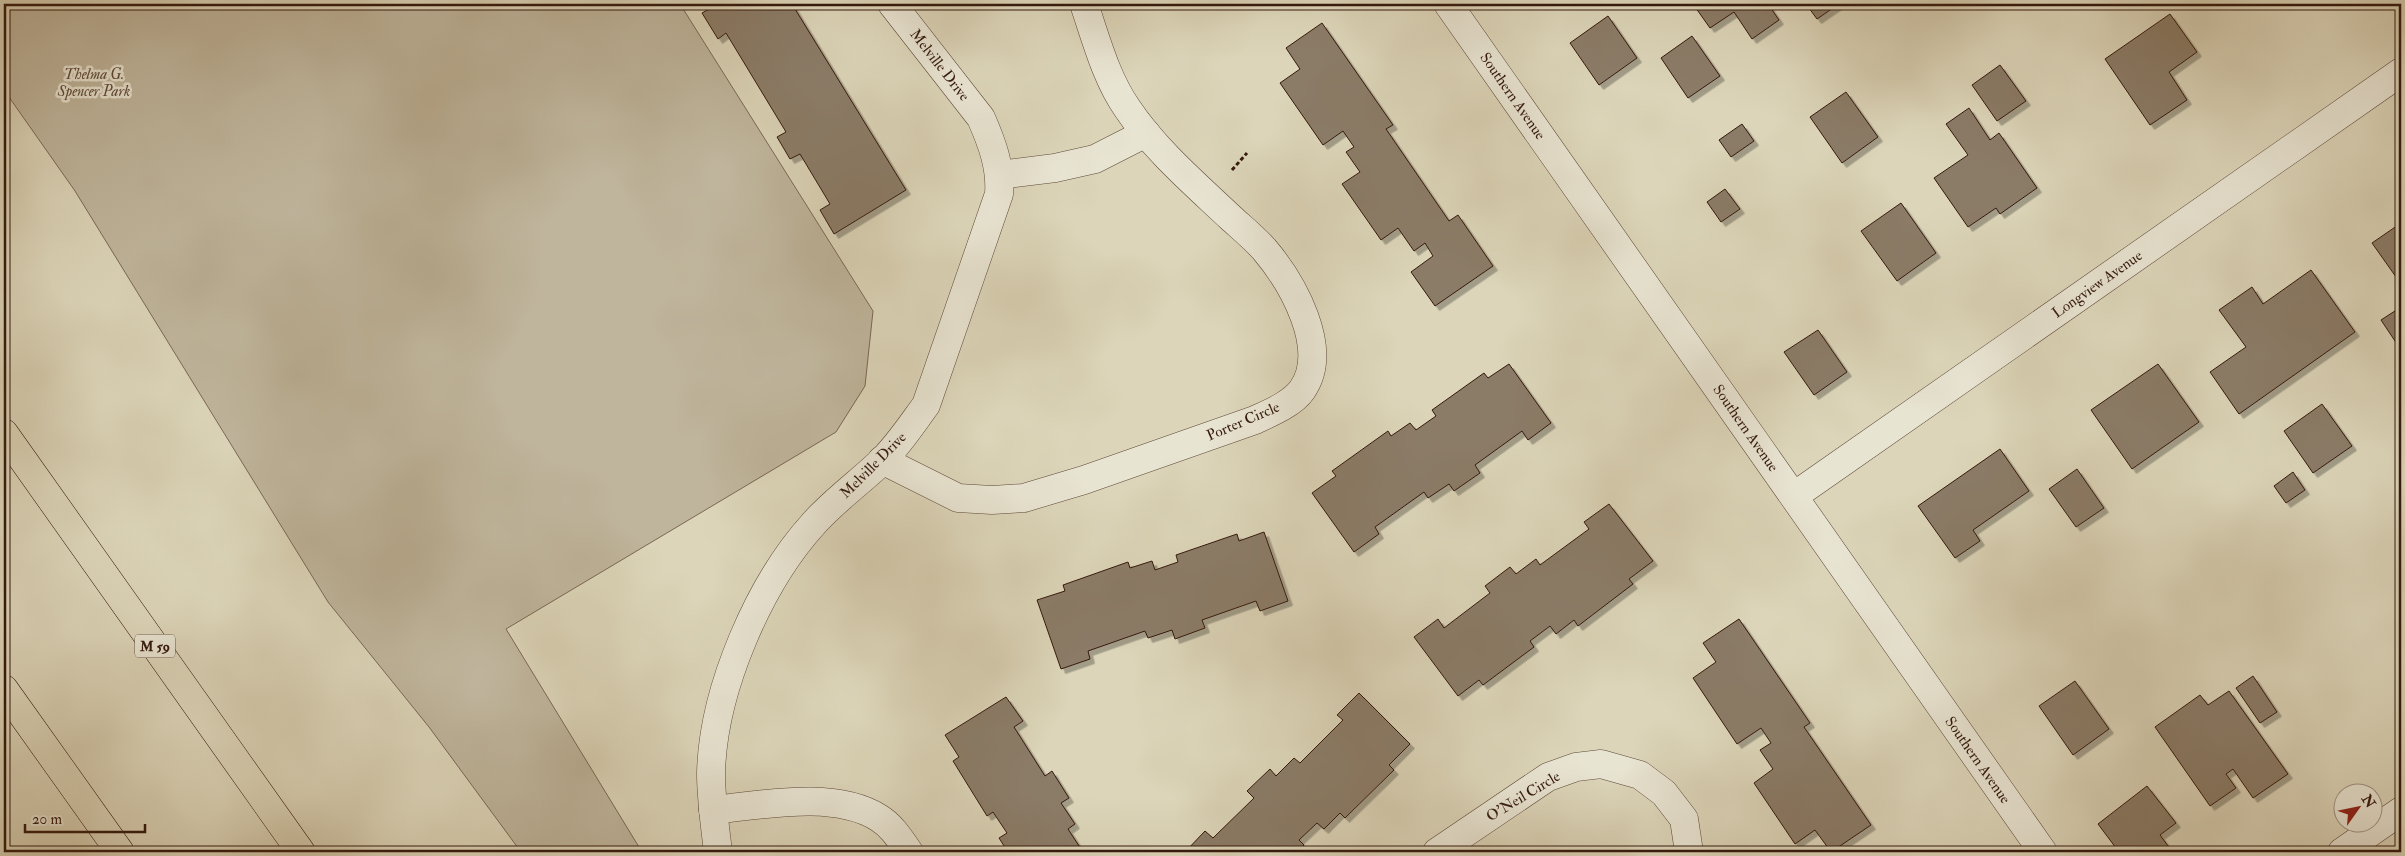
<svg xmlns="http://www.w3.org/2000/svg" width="2405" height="856" viewBox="0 0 2405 856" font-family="'IM FELL Double Pica',serif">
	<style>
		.green { fill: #bfb59c; stroke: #7a6755 }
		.building { fill: #8b7b67; stroke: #34190e; filter: url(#shadow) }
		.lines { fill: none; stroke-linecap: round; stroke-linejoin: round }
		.minor-casing { stroke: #5e4839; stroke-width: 29 }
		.highway-casing { stroke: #34190e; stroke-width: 29 }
		.path { stroke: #34190e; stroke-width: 3; stroke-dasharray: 4 2.5; stroke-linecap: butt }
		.minor { stroke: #e8e4d2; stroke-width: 28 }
		.highway { stroke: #dcd5b9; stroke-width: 28 }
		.labels { text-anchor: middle; stroke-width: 5; stroke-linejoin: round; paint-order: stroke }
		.shield { fill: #e8e4d2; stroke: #6a5649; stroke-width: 1 }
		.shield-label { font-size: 14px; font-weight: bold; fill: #34190e }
		.street-label { font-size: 15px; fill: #34190e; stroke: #e8e4d2 }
		.park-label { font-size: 15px; font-style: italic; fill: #5e4839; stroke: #e8e4d2 }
	</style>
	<defs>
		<filter id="shadow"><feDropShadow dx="4.5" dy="4.5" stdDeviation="0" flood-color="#0004"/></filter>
	</defs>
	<rect width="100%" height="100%" fill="#dcd5b9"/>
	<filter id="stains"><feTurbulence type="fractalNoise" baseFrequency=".004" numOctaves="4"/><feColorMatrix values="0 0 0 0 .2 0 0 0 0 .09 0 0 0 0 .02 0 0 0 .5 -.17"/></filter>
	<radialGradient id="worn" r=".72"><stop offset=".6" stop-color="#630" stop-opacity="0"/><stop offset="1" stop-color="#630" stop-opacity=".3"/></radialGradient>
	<polygon class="green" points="4,4 680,4 873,311 865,386 836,432 506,629 642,852 521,852 429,727 328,602 75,191 4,90"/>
	<g class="building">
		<polygon points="708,4 792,4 906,190 834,234 820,210 830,204 800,154 790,159 777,137 786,132 726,33 718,39 702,13 711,8"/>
		<polygon points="1693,4 1768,4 1779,20 1752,39 1734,12 1710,28"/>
		<polygon points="1806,4 1839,4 1817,19"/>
		<polygon points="2170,14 2197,52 2169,72 2187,100 2150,125 2105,59"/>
		<polygon points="1608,16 1637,58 1599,85 1570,43"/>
		<polygon points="1322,23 1393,125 1386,129 1449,221 1458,215 1493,266 1435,306 1411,272 1433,256 1425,243 1414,251 1398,228 1381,240 1342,184 1360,172 1346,152 1354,147 1343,131 1323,145 1280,83 1300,69 1286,48"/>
		<polygon points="1692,36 1720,76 1688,98 1661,58"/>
		<polygon points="2000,65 2026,101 1997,121 1972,85"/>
		<polygon points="1846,92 1878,137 1842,163 1810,117"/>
		<polygon points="1969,108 1990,140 1999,133 2037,188 2000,214 1996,208 1968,227 1934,178 1968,155 1946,124"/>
		<polygon points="1742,124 1754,141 1731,157 1719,140"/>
		<polygon points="1725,189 1740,209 1721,222 1707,202"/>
		<polygon points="1901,203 1936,253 1897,281 1861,231"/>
		<polygon points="2401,223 2401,284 2372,243"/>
		<polygon points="2311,270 2355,332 2239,414 2210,372 2246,347 2219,310 2252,287 2263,304"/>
		<polygon points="2401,307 2401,350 2381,320"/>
		<polygon points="1818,330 1847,372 1814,395 1784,352"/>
		<polygon points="1509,364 1551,423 1528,440 1522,431 1475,465 1480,473 1454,491 1449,484 1428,498 1424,492 1375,527 1379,534 1354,552 1312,493 1336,476 1332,471 1388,431 1391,436 1410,423 1416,430 1436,416 1432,410 1484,373 1488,378"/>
		<polygon points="2158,364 2199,422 2132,469 2091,410"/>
		<polygon points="2322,404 2352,446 2313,473 2284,431"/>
		<polygon points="2000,449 2029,491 1973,530 1980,541 1955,558 1918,506"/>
		<polygon points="2077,469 2104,508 2076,527 2049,489"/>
		<polygon points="2293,472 2305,490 2286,503 2274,486"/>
		<polygon points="1609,504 1653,561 1629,579 1633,584 1578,626 1574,620 1556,634 1550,626 1530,641 1534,647 1483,685 1479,680 1458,696 1414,637 1438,619 1444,628 1490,593 1485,586 1510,567 1516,574 1536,559 1540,565 1589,529 1584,522"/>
		<polygon points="1264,532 1288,601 1260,611 1256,601 1202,620 1205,628 1175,639 1172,630 1148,638 1145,631 1088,651 1090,659 1061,669 1037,600 1065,591 1063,585 1128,562 1130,568 1152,561 1155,570 1178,562 1176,555 1237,534 1239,541"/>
		<polygon points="1739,619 1810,723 1804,727 1871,825 1831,852 1815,830 1795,844 1754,783 1773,769 1760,750 1771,743 1761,728 1737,744 1693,678 1716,662 1703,643"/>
		<polygon points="2253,676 2277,712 2260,723 2236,688"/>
		<polygon points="2075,681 2109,729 2073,755 2039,706"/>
		<polygon points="2229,691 2288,774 2253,798 2233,769 2226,774 2236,788 2210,806 2155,727 2200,695 2208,705"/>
		<polygon points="1359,693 1410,744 1389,765 1394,770 1345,818 1340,813 1324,829 1317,823 1299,840 1304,845 1297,852 1185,852 1205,831 1213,838 1254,798 1247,791 1270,769 1276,776 1294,758 1300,763 1343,720 1337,715"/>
		<polygon points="1006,697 1023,721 1014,727 1045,776 1052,771 1069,798 1061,803 1075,824 1068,829 1083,852 1008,852 999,838 1007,833 993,812 987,816 953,761 959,757 945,735"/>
		<polygon points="2147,786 2176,823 2160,835 2171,850 2168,852 2119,852 2098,824"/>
	</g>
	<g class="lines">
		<defs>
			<g id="minor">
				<polyline points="1448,4 2043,852"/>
				<polyline points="1000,175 1055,168 1095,159 1146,133"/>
				<path d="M882 460 958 498 992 500 1024 498 1084 480 1255 420C1270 413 1292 404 1302 390 1331 349 1292 282 1264 249 1254 238 1242 228 1231 218 1195 184 1155 150 1127 108 1106 78 1096 39 1084 4"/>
				<polyline points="1794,496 2401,72"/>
				<path d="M713 810C762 805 835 790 879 818 892 826 900 839 909 852"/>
				<path d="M718 852C715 826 711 799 711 773 713 690 759 583 815 522 835 500 860 482 882 461 899 444 912 424 926 405L999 194C1001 167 992 143 981 118L892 4"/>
				<polyline points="1437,852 1548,777 1576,767 1601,764 1640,775 1664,793 1684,819 1689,852"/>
				<polyline points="2342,852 2401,811"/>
			</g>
			<g id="highway">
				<polyline points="4,433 301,852"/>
				<polyline points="4,689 120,852"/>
			</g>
		</defs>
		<use href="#minor" class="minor-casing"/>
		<use href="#highway" class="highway-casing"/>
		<polyline class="path" points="1232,170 1247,153"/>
		<use href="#minor" class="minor"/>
		<use href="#highway" class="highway"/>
	</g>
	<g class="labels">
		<rect class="shield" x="135" y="634.5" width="40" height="23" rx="4"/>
		<g class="shield-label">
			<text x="155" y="651">M 59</text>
		</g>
		<g class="street-label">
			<text transform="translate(940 65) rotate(52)" y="5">Melville Drive</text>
			<text transform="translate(1513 96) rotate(55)" y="5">Southern Avenue</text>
			<text transform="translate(2097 284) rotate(-35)" y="5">Longview Avenue</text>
			<text transform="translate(1243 421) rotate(-23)" y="5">Porter Circle</text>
			<text transform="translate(1746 428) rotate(55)" y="5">Southern Avenue</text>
			<text transform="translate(873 465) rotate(-45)" y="5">Melville Drive</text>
			<text transform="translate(1978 760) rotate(55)" y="5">Southern Avenue</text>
			<text transform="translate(1523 796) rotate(-31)" y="5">O'Neil Circle</text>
		</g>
		<g class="park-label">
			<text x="94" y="79">Thelma G.<tspan x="94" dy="17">Spencer Park</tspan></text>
		</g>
	</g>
	<rect width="2405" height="856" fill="none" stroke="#dcd5b9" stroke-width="20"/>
	<rect x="5" y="5" width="2395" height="846" fill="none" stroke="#34190e" stroke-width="2.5"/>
	<rect x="10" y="10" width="2385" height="836" fill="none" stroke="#34190e"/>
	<g transform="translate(2358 808) rotate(57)"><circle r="24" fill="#e8e4d2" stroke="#a09384"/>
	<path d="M0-4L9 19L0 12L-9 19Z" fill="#8f2418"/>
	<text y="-8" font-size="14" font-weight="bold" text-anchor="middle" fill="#34190e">N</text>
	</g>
	<path d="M25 824v8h120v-8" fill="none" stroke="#34190e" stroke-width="2.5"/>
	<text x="32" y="824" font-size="15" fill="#34190e" stroke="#e8e4d2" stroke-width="4" paint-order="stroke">20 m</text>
	<rect width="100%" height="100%" filter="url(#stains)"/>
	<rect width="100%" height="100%" fill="url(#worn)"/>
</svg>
